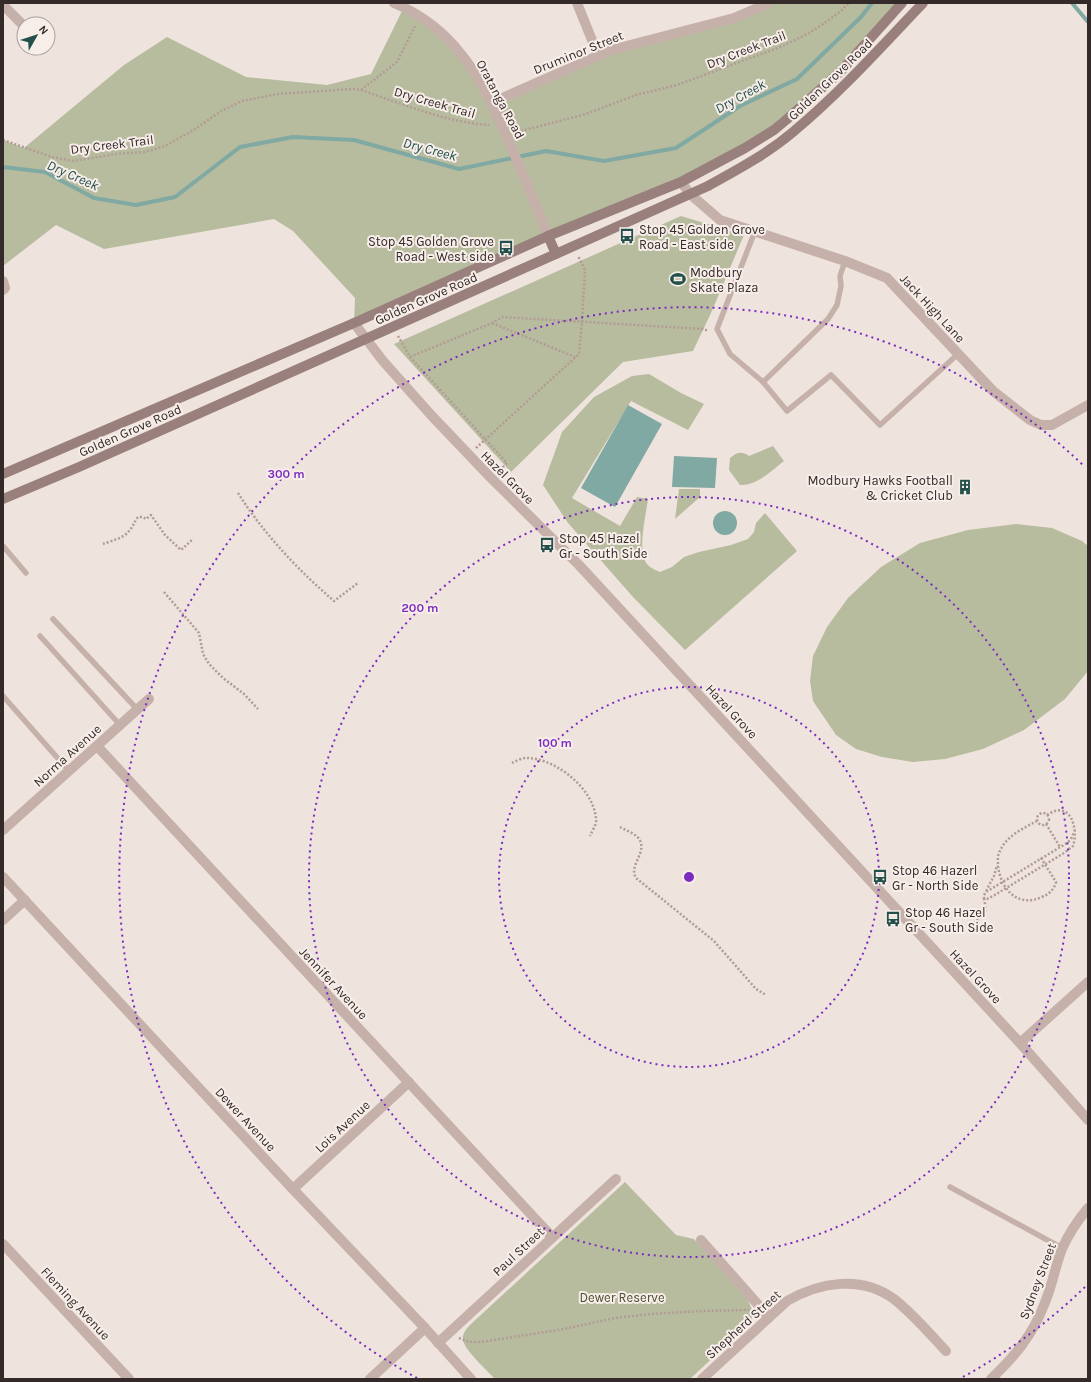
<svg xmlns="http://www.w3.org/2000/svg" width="1091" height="1382" viewBox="0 0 1091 1382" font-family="Karla,sans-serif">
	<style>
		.green { fill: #b8bc9f }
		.water { fill: #7fa9a2 }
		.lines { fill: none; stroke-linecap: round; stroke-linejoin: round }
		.stream { stroke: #7fa9a2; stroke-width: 4 }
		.path { stroke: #b19b95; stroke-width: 2.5; stroke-dasharray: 2 2; stroke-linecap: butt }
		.lane { stroke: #c6b1aa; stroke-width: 5.5 }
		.street { stroke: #c6b1aa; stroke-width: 10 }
		.secondary { stroke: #99807c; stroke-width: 10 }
		.ring { fill: none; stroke: #7b2cbf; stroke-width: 2; stroke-dasharray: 2 4 }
		.labels { text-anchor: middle; stroke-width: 4; stroke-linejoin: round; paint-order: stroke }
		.street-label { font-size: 13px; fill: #342a29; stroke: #f7ede9 }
		.poi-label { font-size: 13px; fill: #342a29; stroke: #f7ede9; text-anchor: start }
		.park-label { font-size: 13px; fill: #4a4f2f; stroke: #f7ede9 }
		.water-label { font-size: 14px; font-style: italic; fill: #23504a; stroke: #f7ede9 }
		.centre { fill: #7b2cbf; stroke: #f7ede9; stroke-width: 2 }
		.ring-label { font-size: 12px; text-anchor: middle; font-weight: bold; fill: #7b2cbf; stroke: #f7ede9; stroke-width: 4; stroke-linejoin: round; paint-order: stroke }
	</style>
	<rect width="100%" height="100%" fill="#efe3dd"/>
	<g class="green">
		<polygon points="769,3 902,3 841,71 745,148 354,323 355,298 293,231 274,219 104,249 56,225 3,266 3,140 24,148 124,65 167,37 246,77 327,85 371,74 404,7 447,38 491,102 611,50"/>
		<polygon points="681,216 744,235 711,313 693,351 623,362 511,472 394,344"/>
		<path d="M649 374 681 393 704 404 688 430 631 401 572 498 620 526 637 497 648 499C646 514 639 544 644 558 646 566 653 569 660 572L672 567 684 557 699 552 731 545 748 539 754 532 756 523 765 513 797 551 685 650 633 597 568 523 543 485 562 432 594 397 632 376Z"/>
		<path d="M773 446 784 461C771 471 758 485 740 485L729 470 730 458C737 452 742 451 749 456Z"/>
		<polygon points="679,489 700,489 700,497 675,519"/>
		<polygon points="1016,524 1052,528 1082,541 1088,546 1088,671 1065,699 1024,730 983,749 945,759 913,762 882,757 856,749 836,735 813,701 810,681 813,656 827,627 848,598 881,567 920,543 968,530"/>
		<path d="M625 1182 676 1235 694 1239 747 1298 753 1312 751 1322 690 1379H495C487 1370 465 1351 463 1340 462 1333 467 1328 471 1324Z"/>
	</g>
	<g class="water">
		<polygon points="628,405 662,424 615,507 581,488"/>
		<polygon points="674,456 717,458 715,488 672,487"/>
		<circle cx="725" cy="523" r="12"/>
	</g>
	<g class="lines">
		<g class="stream">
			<polyline points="1072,3 1088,22"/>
			<polyline points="3,167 45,172 94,198 136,205 175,197 240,147 293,137 354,140 459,169 546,151 604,161 676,148 740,106 797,79 861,17 872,3"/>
		</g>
		<g class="path">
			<polyline points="361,90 397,62 415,26"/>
			<polyline points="517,132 586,114 636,95 677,85 783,46 809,33 826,22 841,11 849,3"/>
			<path d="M3 140 52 157 73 161 116 154 145 152 165 146 194 130 221 111 242 101 277 94 352 89 361 90C403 104 445 122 489 125"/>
			<polyline points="492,323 575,357"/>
			<polyline points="398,336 410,357 507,463 499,471"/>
			<polyline points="410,357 492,323 502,317 703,329 709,331"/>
			<polyline points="476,448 579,354 582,321 585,270 578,256"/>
			<path d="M238 493C264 534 298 570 334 601L358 583"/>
			<path d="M103 544C111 541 124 538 129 531 133 527 134 522 138 517H143L146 519 151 515 165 535 181 550 193 539"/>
			<polyline points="164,592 199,633 203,654 209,664 223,678 244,694 258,709"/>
			<path d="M512 763C516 761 522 758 526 758 556 758 594 789 596 819 597 824 592 831 590 836"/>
			<circle cx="1043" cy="819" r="6"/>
			<path d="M1047 815C1070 799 1079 828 1073 846L1064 853 993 896 987 899 984 898V895L986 892 1067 843 1071 839 1075 830"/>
			<path d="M1037 821C1024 828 1006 836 1000 851 997 856 998 861 998 866 1001 890 1018 908 1042 897 1049 894 1054 890 1056 882L1041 858"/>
			<polyline points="1046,824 1060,847"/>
			<path d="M620 827C625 830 635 833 639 839 648 852 628 866 636 878L714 941 756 989 766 995"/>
			<polyline points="986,891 994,876 997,865"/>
			<polyline points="971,926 982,916 986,910 984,898"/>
			<polyline points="459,1338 469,1342 481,1342 564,1329 615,1318 651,1314 700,1311 749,1310"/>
		</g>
		<g class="lane">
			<polyline points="755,231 717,329 730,354 763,382 787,411 831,375 880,425 958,354"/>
			<polyline points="763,382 828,319 837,305 841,286 840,276 845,261"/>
			<polyline points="3,546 26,573"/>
			<polyline points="53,619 137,709"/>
			<polyline points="40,636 120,725"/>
			<polyline points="3,696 69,771"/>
			<polyline points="950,1187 1062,1248"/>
		</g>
		<g class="street">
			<path d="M394 3C420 14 444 32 461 54 479 76 491 103 503 129 519 164 534 200 548 236"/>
			<polyline points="577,3 598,55"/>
			<polyline points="3,5 23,25"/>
			<polyline points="491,103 611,50 734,18 769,3"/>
			<polyline points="681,182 690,194 720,220 845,261 887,278 993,391 1030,420 1041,425 1052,425 1088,405"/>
			<polyline points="3,281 5,288 3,290"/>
			<polyline points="354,323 383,361 431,415 491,478 579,565 1020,1043 1088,1120"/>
			<polyline points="97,746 552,1237"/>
			<polyline points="3,830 149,699"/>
			<polyline points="3,877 289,1185 425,1328 471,1379"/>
			<polyline points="3,920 25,900"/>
			<polyline points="1020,1043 1088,982"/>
			<polyline points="293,1189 409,1082"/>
			<polyline points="701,1240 769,1317"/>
			<polyline points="3,1244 129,1379"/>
			<polyline points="438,1343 616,1179"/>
			<polyline points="370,1379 425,1328"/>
			<path d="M702 1379 787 1301C820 1282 861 1275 894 1299 913 1314 929 1333 946 1351"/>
			<path d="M991 1379C1015 1356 1032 1336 1044 1305 1052 1287 1055 1267 1062 1249 1068 1235 1078 1220 1088 1208"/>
		</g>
		<g class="secondary">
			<polyline points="548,236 556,254"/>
			<polyline points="3,474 354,323 548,236 681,182 745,148 774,130 786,120 841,71 902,3"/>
			<path d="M3 499 79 467 708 186C737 170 767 154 793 132 840 93 881 47 923 3"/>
		</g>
	</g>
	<g class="ring">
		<circle cx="689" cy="877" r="190"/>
		<circle cx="689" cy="877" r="380"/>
		<path d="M1085 1287A570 570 0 0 1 961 1378M417 1378A570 570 0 1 1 1085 467"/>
	</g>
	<defs>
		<symbol id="bus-bare" viewBox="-9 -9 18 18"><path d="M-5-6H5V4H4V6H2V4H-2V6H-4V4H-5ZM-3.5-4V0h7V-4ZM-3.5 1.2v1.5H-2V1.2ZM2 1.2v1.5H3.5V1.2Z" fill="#23504a" stroke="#f7ede9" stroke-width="2.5" paint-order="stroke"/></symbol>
		<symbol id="stadium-bare" viewBox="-9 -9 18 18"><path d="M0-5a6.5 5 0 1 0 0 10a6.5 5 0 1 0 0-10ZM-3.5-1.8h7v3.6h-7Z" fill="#23504a" stroke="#f7ede9" stroke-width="2.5" paint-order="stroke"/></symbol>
		<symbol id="building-bare" viewBox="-9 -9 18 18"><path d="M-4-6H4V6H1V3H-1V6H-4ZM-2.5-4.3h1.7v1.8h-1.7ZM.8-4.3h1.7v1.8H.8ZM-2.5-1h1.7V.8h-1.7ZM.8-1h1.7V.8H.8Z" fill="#23504a" stroke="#f7ede9" stroke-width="2.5" paint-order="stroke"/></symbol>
	</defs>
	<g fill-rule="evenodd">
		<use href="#bus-bare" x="616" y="225" width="22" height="22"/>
		<use href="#bus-bare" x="495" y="237" width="22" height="22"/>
		<use href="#stadium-bare" x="667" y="268" width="22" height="22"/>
		<use href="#building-bare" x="954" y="476" width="22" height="22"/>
		<use href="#bus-bare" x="536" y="534" width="22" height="22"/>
		<use href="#bus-bare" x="869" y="866" width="22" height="22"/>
		<use href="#bus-bare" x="882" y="908" width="22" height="22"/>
	</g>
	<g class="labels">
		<g class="street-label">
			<text transform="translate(746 49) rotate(-21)" y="5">Dry Creek Trail</text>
			<text transform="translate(578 52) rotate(-22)" y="5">Druminor Street</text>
			<text transform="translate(830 79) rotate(-44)" y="5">Golden Grove Road</text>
			<text transform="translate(501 99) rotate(62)" y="5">Oratanga Road</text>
			<text transform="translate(435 102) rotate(16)" y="5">Dry Creek Trail</text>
			<text transform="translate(112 144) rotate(-7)" y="5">Dry Creek Trail</text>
			<text transform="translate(426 298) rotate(-24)" y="5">Golden Grove Road</text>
			<text transform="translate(933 308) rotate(47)" y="5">Jack High Lane</text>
			<text transform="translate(130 430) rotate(-24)" y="5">Golden Grove Road</text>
			<text transform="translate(508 477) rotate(45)" y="5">Hazel Grove</text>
			<text transform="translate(732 711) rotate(47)" y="5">Hazel Grove</text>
			<text transform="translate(67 755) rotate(-42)" y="5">Norma Avenue</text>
			<text transform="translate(976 976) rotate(47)" y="5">Hazel Grove</text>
			<text transform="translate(334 983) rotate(47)" y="5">Jennifer Avenue</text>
			<text transform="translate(246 1119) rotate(47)" y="5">Dewer Avenue</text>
			<text transform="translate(342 1126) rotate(-43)" y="5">Lois Avenue</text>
			<text transform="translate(518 1251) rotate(-43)" y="5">Paul Street</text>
			<text transform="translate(1037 1281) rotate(-69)" y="5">Sydney Street</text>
			<text transform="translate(76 1303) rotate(47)" y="5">Fleming Avenue</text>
			<text transform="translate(743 1324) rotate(-42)" y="5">Shepherd Street</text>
		</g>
		<g class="poi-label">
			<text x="639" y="234">Stop 45 Golden Grove<tspan x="639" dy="15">Road - East side</tspan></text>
			<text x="494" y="246" text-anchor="end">Stop 45 Golden Grove<tspan x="494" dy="15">Road - West side</tspan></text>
			<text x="690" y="277">Modbury<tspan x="690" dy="15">Skate Plaza</tspan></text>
			<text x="953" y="485" text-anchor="end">Modbury Hawks Football<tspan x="953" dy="15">&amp; Cricket Club</tspan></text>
			<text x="559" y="543">Stop 45 Hazel<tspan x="559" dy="15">Gr - South Side</tspan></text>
			<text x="892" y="875">Stop 46 Hazerl<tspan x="892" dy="15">Gr - North Side</tspan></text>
			<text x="905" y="917">Stop 46 Hazel<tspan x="905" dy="15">Gr - South Side</tspan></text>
		</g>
		<g class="park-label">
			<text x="622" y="1302">Dewer Reserve</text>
		</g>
		<g class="water-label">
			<text transform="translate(740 96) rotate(-29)" y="5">Dry Creek</text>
			<text transform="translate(430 149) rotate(15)" y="5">Dry Creek</text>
			<text transform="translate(73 175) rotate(24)" y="5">Dry Creek</text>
		</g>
	</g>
	<circle cx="689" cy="877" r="6" class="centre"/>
	<g class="ring-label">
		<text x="286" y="478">300 m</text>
		<text x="420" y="612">200 m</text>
		<text x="555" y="747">100 m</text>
	</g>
	<rect width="1091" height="1382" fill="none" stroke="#342a29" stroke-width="8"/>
	<g transform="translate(36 36) rotate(51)"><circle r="19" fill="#f7ede9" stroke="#a99f9c"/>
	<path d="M0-3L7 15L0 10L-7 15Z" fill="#23504a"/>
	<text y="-6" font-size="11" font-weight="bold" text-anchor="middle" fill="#342a29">N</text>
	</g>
</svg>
